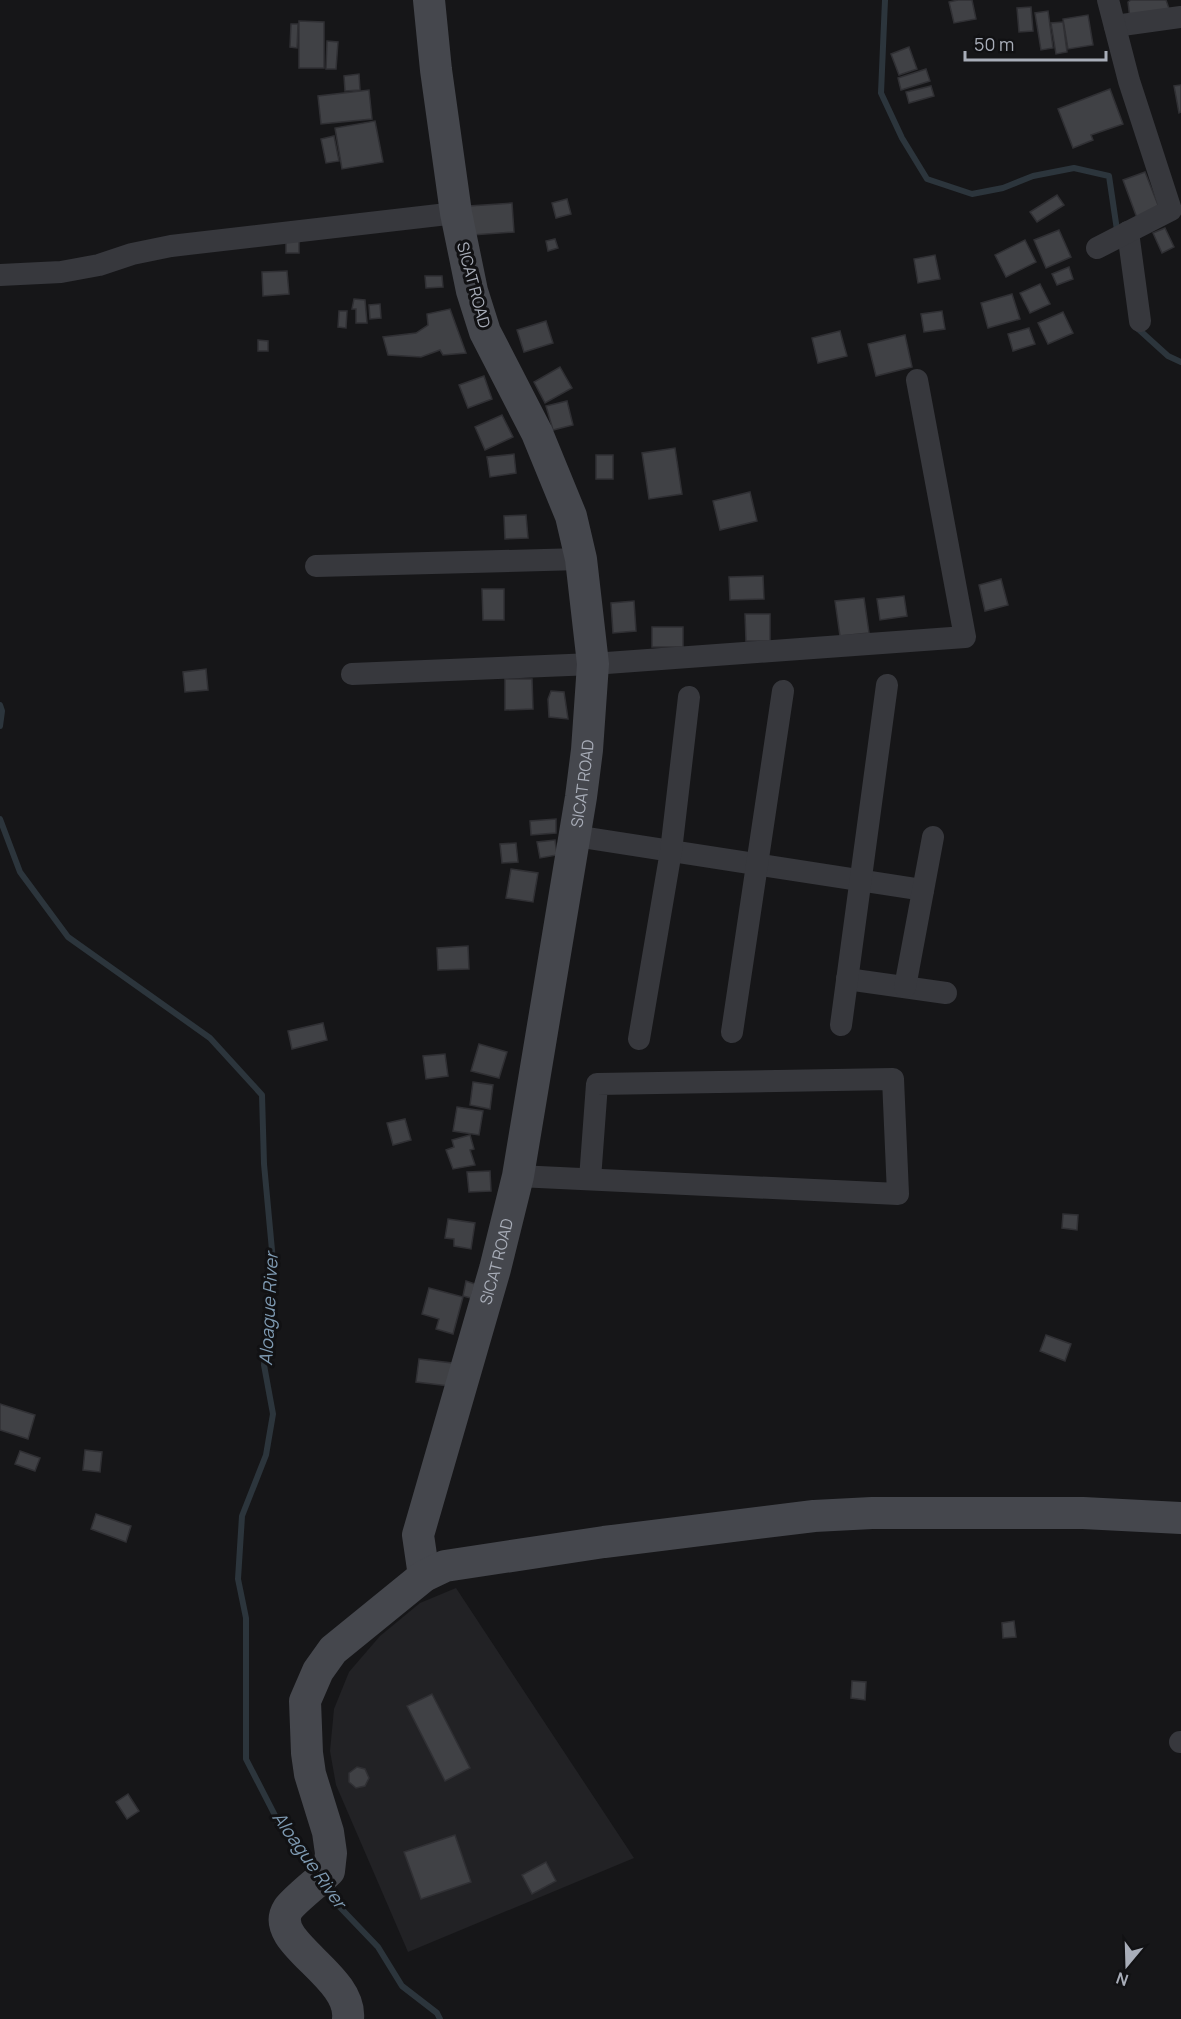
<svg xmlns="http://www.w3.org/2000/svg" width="1181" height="2019" viewBox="0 0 1181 2019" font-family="Manrope,sans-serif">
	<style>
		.built { fill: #222225 }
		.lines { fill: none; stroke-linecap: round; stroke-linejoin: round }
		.stream { stroke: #2c353c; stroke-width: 6 }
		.building { fill: #404145; stroke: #303034; stroke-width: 1.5 }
		.street { stroke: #37383d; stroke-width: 22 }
		.secondary { stroke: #45474d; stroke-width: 32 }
		.labels { text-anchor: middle; stroke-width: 6; stroke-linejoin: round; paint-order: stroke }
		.street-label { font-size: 16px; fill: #a8adb8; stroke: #111113 }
		.water-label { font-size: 18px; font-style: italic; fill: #7f9bb3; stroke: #111113 }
	</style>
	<rect width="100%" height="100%" fill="#161618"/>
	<polygon class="built" points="456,1588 634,1858 408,1952 336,1785 330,1751 334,1709 349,1672 380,1636 420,1603"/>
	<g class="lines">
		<g class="stream">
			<polyline points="885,0 881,93 902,138 927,179 972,194 1003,188 1033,176 1074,168 1109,176 1117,230"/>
			<polyline points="1136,327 1168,356 1181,362"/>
			<polyline points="0,705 2,711 0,726"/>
			<polyline points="0,819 20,872 68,937 210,1038 262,1095 264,1164 273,1261 264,1365 273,1414 266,1455 242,1516 238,1579 246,1618 246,1759 282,1829 314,1873"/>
			<polyline points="323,1886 333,1900 378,1947 402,1986 437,2013 440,2019"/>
		</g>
	</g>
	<g class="building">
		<polygon points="958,0 972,0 976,19 954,23 949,2"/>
		<polygon points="1131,0 1166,0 1172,17 1130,19 1128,2"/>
		<polygon points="1031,7 1033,31 1019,32 1017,8"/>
		<polygon points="1048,11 1053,48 1041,50 1035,13"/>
		<polygon points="1088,15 1093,45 1068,49 1063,19"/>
		<polygon points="299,21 324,22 324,68 299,68"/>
		<polygon points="1063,22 1067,52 1056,54 1051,23"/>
		<polygon points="291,24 298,24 297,48 290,47"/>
		<polygon points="327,41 338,42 336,69 326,69"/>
		<polygon points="909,47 917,69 899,75 891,54"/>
		<polygon points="926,69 930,81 901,90 898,78"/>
		<polygon points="359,74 360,90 345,91 344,76"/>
		<polygon points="1181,85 1181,112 1179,113 1174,86"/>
		<polygon points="931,86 934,96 909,103 906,92"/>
		<polygon points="1110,89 1123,124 1091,135 1093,140 1073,148 1058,109"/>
		<polygon points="369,90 372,119 321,124 318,96"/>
		<polygon points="375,121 383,162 342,169 335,128"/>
		<polygon points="334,136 339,161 326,163 321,139"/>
		<polygon points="1145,172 1160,210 1137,218 1123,180"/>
		<polygon points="1057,195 1064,205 1037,222 1030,212"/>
		<polygon points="567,199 571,214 556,218 552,203"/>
		<polygon points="512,203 514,232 472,235 469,206"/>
		<polygon points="1165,228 1174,247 1162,253 1153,233"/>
		<polygon points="1059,230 1071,257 1046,268 1034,240"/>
		<polygon points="555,239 558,248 548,251 546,241"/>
		<polygon points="299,240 299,253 286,253 286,241"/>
		<polygon points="1025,240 1036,262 1006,277 995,255"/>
		<polygon points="935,255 940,279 918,283 914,259"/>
		<polygon points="1069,267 1073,279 1057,285 1052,274"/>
		<polygon points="287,271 289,294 263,296 262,272"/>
		<polygon points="425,276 442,276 443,287 426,288"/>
		<polygon points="1040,284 1050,304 1030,313 1020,293"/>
		<polygon points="1012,294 1020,319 988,328 981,303"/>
		<polygon points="354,299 365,300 367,323 356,323 356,309 352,309"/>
		<polygon points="380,304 381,318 370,319 369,305"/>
		<polygon points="450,309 466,353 443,355 440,350 421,357 388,355 383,337 416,333 428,325 427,314"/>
		<polygon points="339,311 347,311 346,328 338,327"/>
		<polygon points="942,311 945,329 924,332 921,314"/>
		<polygon points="1063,312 1073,333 1048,344 1038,323"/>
		<polygon points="546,321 553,343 524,352 517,330"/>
		<polygon points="1029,328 1035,344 1013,351 1008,334"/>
		<polygon points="840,331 847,356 818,363 812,338"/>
		<polygon points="905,335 912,367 876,376 868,344"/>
		<polygon points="258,340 268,341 268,351 258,351"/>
		<polygon points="560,367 572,388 545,403 534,382"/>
		<polygon points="484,376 492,399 468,408 459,385"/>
		<polygon points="567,401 573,425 553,430 546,406"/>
		<polygon points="502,415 513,437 485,450 475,427"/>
		<polygon points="675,448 682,494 649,499 642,453"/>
		<polygon points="514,454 516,473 490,477 487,457"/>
		<rect x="596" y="455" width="17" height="24"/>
		<polygon points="750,492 757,521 720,530 713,501"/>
		<polygon points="526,515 528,538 505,539 504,516"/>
		<polygon points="763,576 764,599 730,600 729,577"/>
		<polygon points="1001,579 1008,605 985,611 979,585"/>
		<polygon points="482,589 504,589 504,620 483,620"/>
		<polygon points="904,596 907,616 880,620 877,599"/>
		<polygon points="864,598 869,633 840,636 835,601"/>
		<polygon points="634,601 636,631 613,633 611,603"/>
		<polygon points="745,614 770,614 770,641 746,641"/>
		<rect x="652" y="627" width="31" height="20"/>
		<polygon points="206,669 208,690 185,692 183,672"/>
		<polygon points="505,679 532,679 533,709 505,710"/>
		<polygon points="551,691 564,692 568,719 549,717 548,699"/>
		<polygon points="556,819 556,833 531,835 530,821"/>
		<polygon points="555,840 557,855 540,858 537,842"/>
		<polygon points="516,843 518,862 502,863 500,844"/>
		<polygon points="511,869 538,873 533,902 506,898"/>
		<polygon points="468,946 469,969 438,970 437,948"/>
		<polygon points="323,1023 327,1040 292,1049 288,1031"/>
		<polygon points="479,1044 507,1052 499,1078 471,1071"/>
		<polygon points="445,1054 448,1076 426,1079 423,1056"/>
		<polygon points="473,1082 493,1085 490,1109 470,1105"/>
		<polygon points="457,1107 483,1111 479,1135 453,1131"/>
		<polygon points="405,1119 411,1140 393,1145 387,1123"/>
		<polygon points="470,1135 474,1149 470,1150 475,1165 453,1169 446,1150 454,1147 452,1140"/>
		<polygon points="490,1171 491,1191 469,1192 467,1172"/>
		<polygon points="1063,1214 1078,1215 1077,1230 1062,1228"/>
		<polygon points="448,1219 475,1223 471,1249 454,1246 454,1239 445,1238"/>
		<polygon points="466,1281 475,1284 471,1298 463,1296"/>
		<polygon points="429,1288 463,1297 453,1334 436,1329 439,1319 422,1314"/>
		<polygon points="1046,1335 1071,1344 1065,1361 1040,1351"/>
		<polygon points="419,1359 452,1363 449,1386 416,1382"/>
		<polygon points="0,1404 35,1415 28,1439 0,1430"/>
		<polygon points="85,1450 102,1452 100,1472 83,1470"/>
		<polygon points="20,1451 40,1458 35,1471 15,1464"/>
		<polygon points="96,1514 131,1526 126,1542 91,1529"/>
		<polygon points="1014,1621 1016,1637 1003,1638 1002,1623"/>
		<polygon points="852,1681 866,1682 865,1700 851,1698"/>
		<polygon points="432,1694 470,1768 445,1781 407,1706"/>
		<polygon points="357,1767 365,1769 369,1778 365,1786 356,1788 349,1782 349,1773"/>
		<polygon points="128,1794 139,1811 127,1819 116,1802"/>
		<polygon points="455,1835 471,1882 421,1899 404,1852"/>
		<polygon points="546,1862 556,1881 532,1894 522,1875"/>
	</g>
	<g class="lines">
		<g class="street">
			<polyline points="1115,26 1181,17"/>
			<polyline points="1128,232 1140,321"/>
			<polyline points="1097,248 1171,210 1129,81 1108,0"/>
			<polyline points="0,275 61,272 99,265 132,254 171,246 456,213"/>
			<polyline points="316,566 581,559"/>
			<polyline points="352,674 593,664 965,637 917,380"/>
			<polyline points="575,836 923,890"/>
			<polyline points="847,979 946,993"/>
			<polyline points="905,987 933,837"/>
			<polyline points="841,1025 887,685"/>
			<polyline points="732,1032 783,691"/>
			<polyline points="639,1039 671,851 689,697"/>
			<polyline points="518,1176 898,1194 893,1079 597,1084 590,1179"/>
			<polyline points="1180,1742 1181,1742"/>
		</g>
		<g class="secondary">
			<path id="s1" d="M424 1576 418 1535 495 1269 518 1176 581 797 587 750 593 664 581 559 571 516 537 433 485 332 472 291 456 213 436 70 429 0"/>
			<path d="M348 2019C353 1975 267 1942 288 1909 294 1900 320 1880 329 1871L331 1853 328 1832 310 1774 307 1753 305 1701 318 1671 333 1650 424 1576 445 1566 604 1542 814 1516 872 1513H1083L1181 1518"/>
		</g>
	</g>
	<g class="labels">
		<g class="street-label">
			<text transform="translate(474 285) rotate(75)" y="6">SICAT ROAD</text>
			<text dy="6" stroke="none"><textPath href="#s1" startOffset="812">SICAT ROAD</textPath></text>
			<text dy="6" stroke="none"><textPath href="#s1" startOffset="326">SICAT ROAD</textPath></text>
		</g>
		<g class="water-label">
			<text transform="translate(269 1309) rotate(-87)" y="6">Aloague River</text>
			<text transform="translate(309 1860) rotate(55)" y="6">Aloague River</text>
		</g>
	</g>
	<g transform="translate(1127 1965) rotate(199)" stroke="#111113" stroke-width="4.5" paint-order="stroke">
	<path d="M0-4.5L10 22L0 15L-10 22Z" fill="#a8adb8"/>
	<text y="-9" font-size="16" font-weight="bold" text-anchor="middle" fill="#a8adb8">N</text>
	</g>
	<path d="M965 51v9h141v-9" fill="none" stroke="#a8adb8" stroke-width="3"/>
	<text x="974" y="51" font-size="18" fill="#a8adb8" stroke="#111113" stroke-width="4.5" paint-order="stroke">50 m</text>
</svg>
